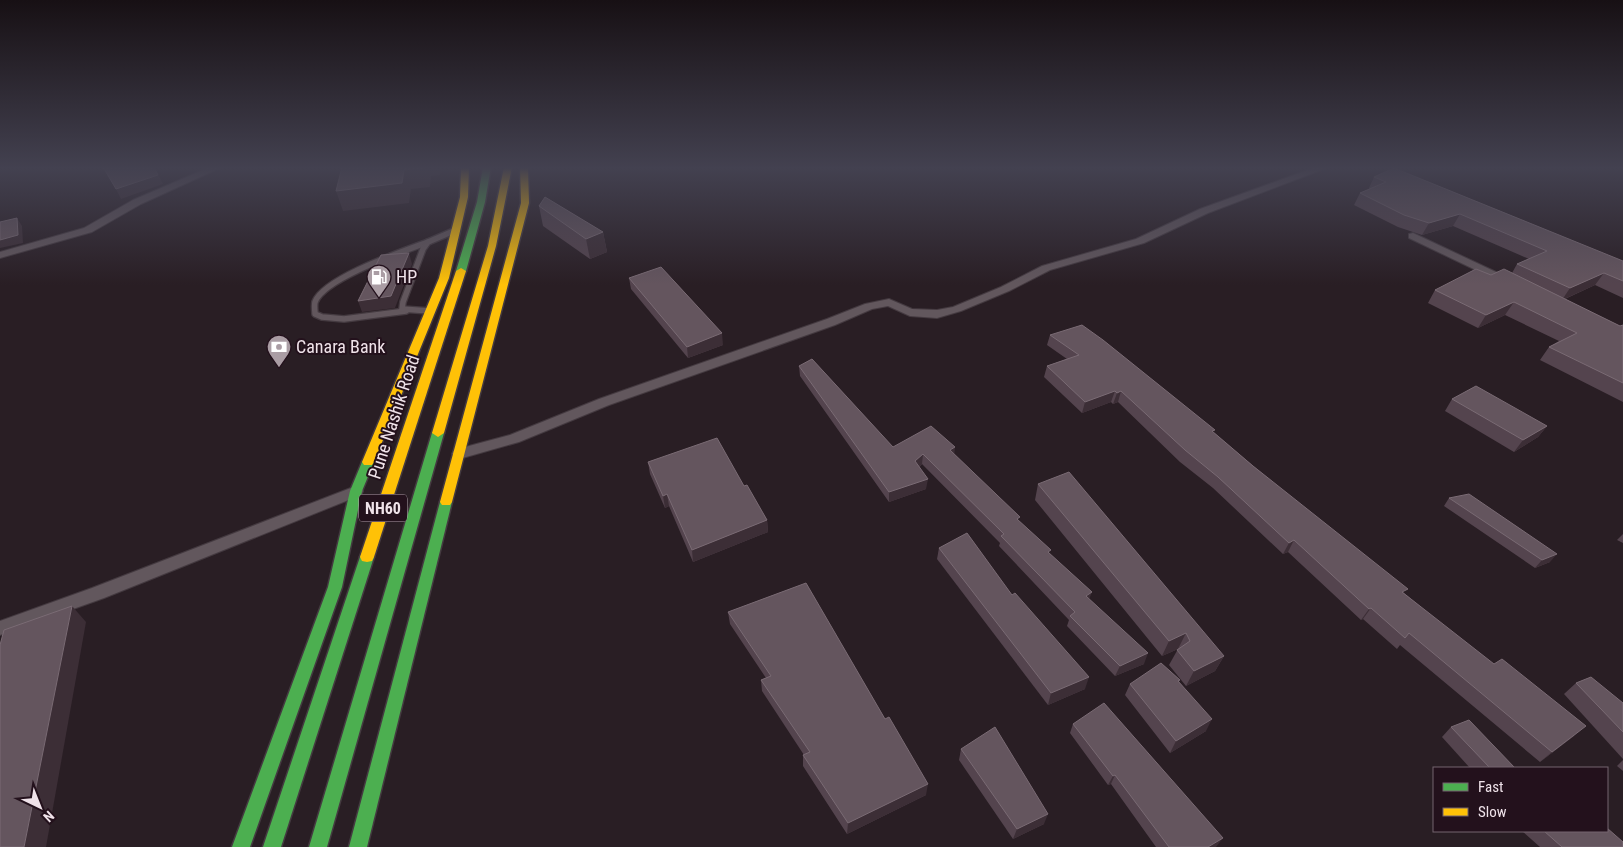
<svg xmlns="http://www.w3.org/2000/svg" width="1623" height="847" viewBox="0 0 1623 847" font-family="'Roboto Condensed',sans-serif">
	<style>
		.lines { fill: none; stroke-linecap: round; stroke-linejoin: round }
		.lane-casing { stroke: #443a40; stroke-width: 8 }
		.street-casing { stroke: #443a40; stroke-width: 2 }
		.fast-casing { stroke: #443a40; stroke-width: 3 }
		.slow-casing { stroke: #443a40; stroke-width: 3 }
		.lane { stroke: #62575d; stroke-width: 5.5 }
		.street { fill: #62575d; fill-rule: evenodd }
		.fast { fill: #4caf50; fill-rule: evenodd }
		.slow { fill: #ffc107; fill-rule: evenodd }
		.wall { fill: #54444e }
		.shaded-wall { fill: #3c2e36 }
		.building { fill: #64555e; stroke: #7a6b74 }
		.labels { text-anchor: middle; stroke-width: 4; stroke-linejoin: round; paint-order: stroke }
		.shield { fill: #23111c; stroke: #b2a3ac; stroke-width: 1 }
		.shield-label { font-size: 16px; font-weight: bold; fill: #efe2e9 }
		.poi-label { font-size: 18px; fill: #efe2e9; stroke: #23111c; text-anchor: start }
		.street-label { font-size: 18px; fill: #efe2e9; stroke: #23111c }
	</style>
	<rect width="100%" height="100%" fill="#291e24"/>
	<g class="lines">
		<defs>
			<g id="lane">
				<path d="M406 311 344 319 322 317 315 314C315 311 314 306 315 302 324 278 404 251 428 242"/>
				<polyline points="430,311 402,309 403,302 423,249 428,242 456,230"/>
			</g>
			<g id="street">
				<polygon points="210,167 222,167 141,204 92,232 0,258 0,252 84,228 133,200"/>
				<polygon points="1316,167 1329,167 1208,213 1144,243 1050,270 1009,291 961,311 937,318 910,316 888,306 872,309 835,325 609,405 519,442 459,459 452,454 454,450 510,435 599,399 827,319 865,304 889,299 912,309 937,310 953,307 1001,287 1042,266 1136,239 1200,209"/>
				<polygon points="1413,233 1513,280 1515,282 1509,285 1505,284 1409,238 1409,234"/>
				<polygon points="356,486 361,487 363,491 361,495 104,598 0,635 0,621 92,588"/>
			</g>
			<g id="fast">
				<polygon points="483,167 491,167 485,202 466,271 461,274 456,271 477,202"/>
				<polygon points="438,429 444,433 327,847 309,847 432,433"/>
				<polygon points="368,458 374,462 362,491 342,587 250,847 232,847 328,587 350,491 362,462"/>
				<polygon points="446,497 450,499 452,502 367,847 349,847 440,502 442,499"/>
				<polygon points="367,552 372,553 374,557 281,847 263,847 360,557 362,553"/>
			</g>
			<g id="slow">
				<polygon points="461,167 469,167 468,197 449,278 374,462 372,465 364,465 362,462 439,278 460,197"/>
				<polygon points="504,167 512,167 496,246 444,433 438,437 432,433 488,246"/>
				<polygon points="520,167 528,167 529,203 452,502 450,505 442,505 440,502 521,203"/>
				<polygon points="461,268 466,271 374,557 372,561 367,562 362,561 360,557 456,271"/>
			</g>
		</defs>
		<use href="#lane" class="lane-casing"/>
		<use href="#street" class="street-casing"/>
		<use href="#fast" class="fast-casing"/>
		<use href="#slow" class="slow-casing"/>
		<use href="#lane" class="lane"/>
		<use href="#street" class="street"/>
		<use href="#fast" class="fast"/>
		<use href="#slow" class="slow"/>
	</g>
	<g class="wall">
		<polygon points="1374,177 1623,261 1623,298 1595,285 1565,299 1620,326 1623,325 1623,402 1540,360 1549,347 1559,341 1505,315 1478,328 1428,303 1435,290 1491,275 1512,273 1517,264 1529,259 1453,226 1422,235 1398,227 1354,205 1360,193 1370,189 1369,188"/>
		<polygon points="539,206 603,232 607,252 590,259 543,226"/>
		<polygon points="629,278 723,345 688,358 631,289"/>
		<polygon points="1050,335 1214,433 1574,736 1540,762 1400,645 1397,649 1363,619 1361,620 1288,552 1283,554 1213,488 1180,462 1118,402 1113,404 1111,402 1082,413 1044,377 1047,366 1067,359 1047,345"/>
		<polygon points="799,366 893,447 954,454 1050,554 1144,664 1115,676 1067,626 1069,620 999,546 1000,543 922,464 919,467 926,489 889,502 800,376"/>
		<polygon points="1452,399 1547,426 1538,437 1514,452 1445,411"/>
		<polygon points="648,462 744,486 767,520 768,532 693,562 669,506 665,508 650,474"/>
		<polygon points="1038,484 1224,656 1215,671 1186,686 1169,665 1178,649 1162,656 1035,500"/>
		<polygon points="1449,498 1550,562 1535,568 1444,506"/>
		<polygon points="1623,534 1623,543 1617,540"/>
		<polygon points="939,548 1012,595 1085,689 1048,705 937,559"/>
		<polygon points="728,612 926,795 847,834 803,766 803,755 804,755 762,691 761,680 766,678 730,624"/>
		<polygon points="1180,680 1178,682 1206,731 1170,753 1125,695 1130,684"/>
		<polygon points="1576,683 1623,703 1623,759 1564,694"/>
		<polygon points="1073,724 1216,847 1156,847 1111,784 1108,785 1070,733"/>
		<polygon points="1451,727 1515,768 1470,768 1442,737"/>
		<polygon points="961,749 1044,824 1013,839 959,760"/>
		<polygon points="1623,760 1623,771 1617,766"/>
		<polygon points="1522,831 1607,831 1623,847 1540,847"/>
	</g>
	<g class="shaded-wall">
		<polygon points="154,167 163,184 121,199 116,189"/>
		<polygon points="424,167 441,167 440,175 431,176 430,187 411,189 409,203 343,211 336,191 404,170"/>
		<polygon points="1460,214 1453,226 1422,235 1429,223"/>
		<polygon points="17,218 22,226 23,243 0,248 0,240"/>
		<polygon points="603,232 607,252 590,259 586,239"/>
		<polygon points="409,253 412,264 395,308 362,312 358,301"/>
		<polygon points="1604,273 1595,285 1562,300 1570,288"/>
		<polygon points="1514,302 1505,315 1478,328 1486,315"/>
		<polygon points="722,333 723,345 688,358 687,347"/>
		<polygon points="1115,391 1111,402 1082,413 1085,402"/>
		<polygon points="1121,391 1118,402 1113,404 1117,393"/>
		<polygon points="1547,426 1538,437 1514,452 1523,440"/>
		<polygon points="955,447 954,458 950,450"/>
		<polygon points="923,454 922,464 914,471 915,461"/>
		<polygon points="928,479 926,489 889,502 889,492"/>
		<polygon points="667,494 669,506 665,508 663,496"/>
		<polygon points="767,520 768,532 693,562 692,550"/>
		<polygon points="1294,540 1288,552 1283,554 1289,543"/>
		<polygon points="1557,554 1550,562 1535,568 1542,560"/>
		<polygon points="1092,592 1088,602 1086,596"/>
		<polygon points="72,606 86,622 46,847 24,847"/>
		<polygon points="1371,608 1363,619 1361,620 1369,609"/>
		<polygon points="1186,633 1178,649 1162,656 1169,641"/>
		<polygon points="1148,653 1144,664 1115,676 1120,666"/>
		<polygon points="1224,656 1215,671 1186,686 1194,671"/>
		<polygon points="1089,677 1085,689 1048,705 1051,693"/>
		<polygon points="1212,719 1206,731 1170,753 1176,741"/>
		<polygon points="1586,726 1574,736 1540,762 1552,752"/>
		<polygon points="1115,775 1111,784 1108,785 1113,776"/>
		<polygon points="928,784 926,795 847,834 848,823"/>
		<polygon points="1048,814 1044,824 1013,839 1017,829"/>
		<polygon points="1223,838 1216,847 1208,847"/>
	</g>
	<g class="building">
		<polygon points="103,167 154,167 158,175 116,189"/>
		<polygon points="342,167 424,167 424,168 404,170 402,183 336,191"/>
		<polygon points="1394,168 1623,261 1623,281 1604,273 1570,288 1517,264 1547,251 1460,214 1429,223 1404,215 1360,193 1386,182 1374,177"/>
		<polygon points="545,197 603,232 586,239 539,206"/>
		<polygon points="17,218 18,235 0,240 0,222"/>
		<polygon points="409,253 391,296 358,301 381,255"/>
		<polygon points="661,267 722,333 687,347 629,278"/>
		<polygon points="1476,269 1491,275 1504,269 1620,326 1623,325 1623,383 1549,347 1577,333 1514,302 1486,315 1435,290"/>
		<polygon points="1082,325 1103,340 1215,430 1212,431 1253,466 1408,589 1402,592 1494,664 1502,659 1586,726 1552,752 1409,633 1405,638 1371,608 1369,609 1294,540 1289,543 1218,477 1185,450 1121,391 1117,393 1115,391 1085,402 1047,366 1079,355 1050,335"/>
		<polygon points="812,359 893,447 931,426 955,447 950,450 1020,517 1017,519 1051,550 1048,552 1092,592 1086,596 1148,653 1120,666 1070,616 1075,612 1001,536 1004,534 923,454 915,461 928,479 889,492 799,366"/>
		<polygon points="1476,386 1547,426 1523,440 1452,399"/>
		<polygon points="717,438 744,486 747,485 767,520 692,550 667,494 663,496 648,462"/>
		<polygon points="1069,472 1224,656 1194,671 1177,650 1190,641 1186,633 1169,641 1038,484"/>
		<polygon points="1469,494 1557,554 1542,560 1449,498"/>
		<polygon points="967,533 1012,595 1015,593 1089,677 1051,693 939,548"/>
		<polygon points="806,583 885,719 889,717 928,784 848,823 803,755 810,752 761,680 771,676 728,612"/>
		<polygon points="72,606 24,847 0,847 0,645 4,630"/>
		<polygon points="1161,663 1180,680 1178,681 1212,719 1176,741 1130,684"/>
		<polygon points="1591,677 1623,703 1623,732 1576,683"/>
		<polygon points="1104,703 1223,838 1208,847 1169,847 1115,775 1113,776 1073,724"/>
		<polygon points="1469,720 1515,768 1490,768 1451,727"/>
		<polygon points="995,727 1048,814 1017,829 961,749"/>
		<polygon points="1607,828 1623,842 1623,847 1562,847 1544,831 1607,831"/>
	</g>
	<linearGradient id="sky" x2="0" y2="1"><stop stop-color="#171014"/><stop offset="0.59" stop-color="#434150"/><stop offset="1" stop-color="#434150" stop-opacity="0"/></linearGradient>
	<rect width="1623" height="285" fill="url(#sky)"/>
	<defs>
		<symbol id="fuel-pin" viewBox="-11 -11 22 30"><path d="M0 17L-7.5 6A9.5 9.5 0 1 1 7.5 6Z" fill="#aa9da4" stroke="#23111c"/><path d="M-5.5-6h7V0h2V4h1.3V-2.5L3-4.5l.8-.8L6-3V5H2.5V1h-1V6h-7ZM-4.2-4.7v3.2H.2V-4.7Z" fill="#fff"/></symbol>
		<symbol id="bank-pin" viewBox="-11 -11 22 30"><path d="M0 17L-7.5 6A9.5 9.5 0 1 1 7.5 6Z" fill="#aa9da4" stroke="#23111c"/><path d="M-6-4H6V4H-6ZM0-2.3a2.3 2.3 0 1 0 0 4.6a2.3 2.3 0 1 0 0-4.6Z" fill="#fff"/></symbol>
	</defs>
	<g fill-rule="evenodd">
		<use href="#fuel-pin" x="365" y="263" width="28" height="38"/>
		<use href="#bank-pin" x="265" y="333" width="28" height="38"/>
	</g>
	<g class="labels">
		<rect class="shield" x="359" y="494.5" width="48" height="27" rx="4"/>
		<g class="shield-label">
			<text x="383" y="514">NH60</text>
		</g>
		<g class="poi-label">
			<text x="396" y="283">HP</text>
			<text x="296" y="353">Canara Bank</text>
		</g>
		<g class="street-label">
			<text transform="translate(394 417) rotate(-72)" y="6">Pune Nashik Road</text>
		</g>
	</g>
	<rect x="1433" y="767" width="175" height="65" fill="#23111c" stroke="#75656e"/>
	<rect x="1443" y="783" width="25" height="8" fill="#4caf50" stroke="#75656e"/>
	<text x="1478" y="792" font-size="15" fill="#efe2e9">Fast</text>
	<rect x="1443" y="808" width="25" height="8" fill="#ffc107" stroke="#75656e"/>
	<text x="1478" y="817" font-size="15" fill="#efe2e9">Slow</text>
	<g transform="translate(40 807) rotate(137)" stroke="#23111c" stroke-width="4" paint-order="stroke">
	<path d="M0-4L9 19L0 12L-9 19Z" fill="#efe2e9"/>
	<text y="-8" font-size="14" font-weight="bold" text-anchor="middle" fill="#efe2e9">N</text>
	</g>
</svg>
